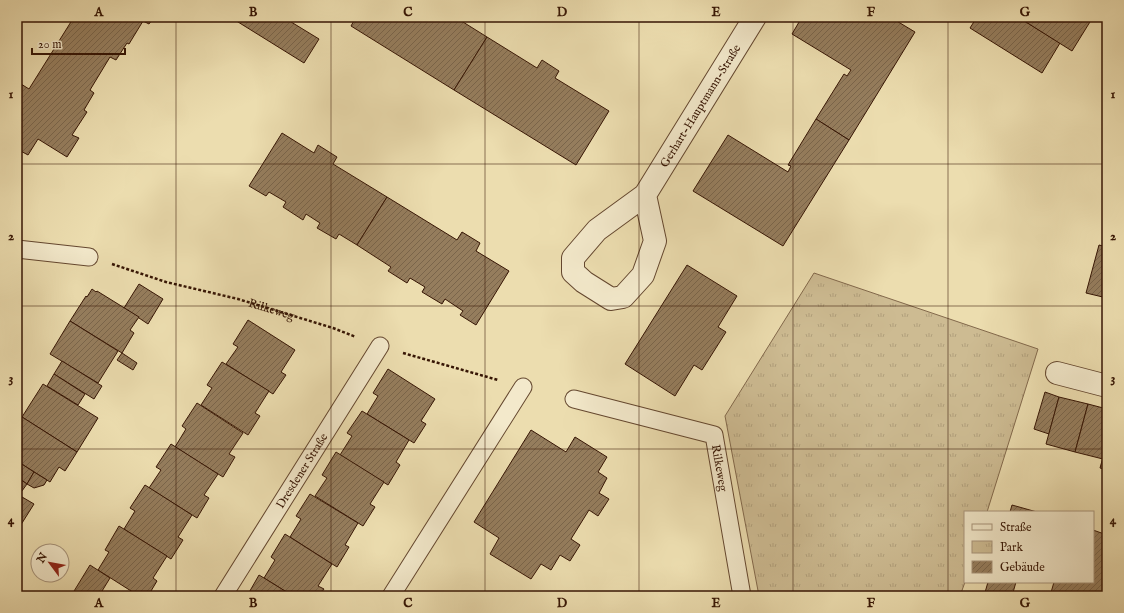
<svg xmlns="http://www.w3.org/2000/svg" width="1124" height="613" font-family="'IM FELL English',serif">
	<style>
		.park { fill: url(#park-tufts); stroke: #82684b }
		.building { fill: url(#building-hatch); stroke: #361504 }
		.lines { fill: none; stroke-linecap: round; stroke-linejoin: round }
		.service-casing { stroke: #64472f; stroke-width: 19 }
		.minor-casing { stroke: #64472f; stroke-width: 24 }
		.path { stroke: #361504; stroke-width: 2.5; stroke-dasharray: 3 2; stroke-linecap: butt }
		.service { stroke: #f3e9cb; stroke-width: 17 }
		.minor { stroke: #f3e9cb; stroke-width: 22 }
		.grid { fill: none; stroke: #361504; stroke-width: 1; stroke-opacity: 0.55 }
		.labels { text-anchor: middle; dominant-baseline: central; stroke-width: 3.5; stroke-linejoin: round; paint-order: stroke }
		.street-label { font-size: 12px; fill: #361504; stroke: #f3e9cb }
		.neatline { fill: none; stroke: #361504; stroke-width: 1.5 }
		.grid-label { font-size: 13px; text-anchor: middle; font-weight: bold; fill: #361504 }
	</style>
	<defs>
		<pattern id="park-tufts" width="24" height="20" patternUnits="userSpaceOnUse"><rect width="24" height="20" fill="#cdbb92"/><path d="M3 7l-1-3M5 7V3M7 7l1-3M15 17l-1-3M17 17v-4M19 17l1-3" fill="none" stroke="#b1a07c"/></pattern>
		<pattern id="building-hatch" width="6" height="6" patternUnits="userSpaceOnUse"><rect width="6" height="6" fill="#957d5d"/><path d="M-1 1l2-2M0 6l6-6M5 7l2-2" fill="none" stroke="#7a654b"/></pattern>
	</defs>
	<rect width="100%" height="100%" fill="#ecddaf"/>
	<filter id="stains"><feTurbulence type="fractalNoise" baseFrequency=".005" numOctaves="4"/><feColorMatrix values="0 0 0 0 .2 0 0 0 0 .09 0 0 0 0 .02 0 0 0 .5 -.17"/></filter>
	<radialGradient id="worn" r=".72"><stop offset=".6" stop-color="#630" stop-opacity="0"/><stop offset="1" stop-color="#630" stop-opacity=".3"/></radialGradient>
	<path class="park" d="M814 273 1038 349 987 512H965V582L960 596H759L725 416Z"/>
	<g class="building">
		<path d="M74 17H154L149 24 143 21 129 44 127 43 116 60 110 57 90 90 94 93 84 110 87 112 72 135 79 138 67 157 38 139 28 155 17 149V91L21 84 29 89Z"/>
		<path d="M230 17H283L319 39 304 63Z"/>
		<path d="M356 17H455L487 37 454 90 351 26Z"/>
		<path d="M802 17H890L915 32 849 140 816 119 844 74 847 76 851 70 792 34Z"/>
		<path d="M977 17H1018L1060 43 1042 73 970 28Z"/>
		<path d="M1018 17H1093L1072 51Z"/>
		<path d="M487 37 537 68 542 60 559 71 555 78 609 111 576 165 454 90Z"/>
		<path d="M816 119 849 140 783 246 693 191 728 135 788 172 791 166 788 165Z"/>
		<path d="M282 133 314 153 318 145 337 157 333 164 387 197 357 245 339 234 336 239 317 228 320 223 306 214 303 220 283 207 286 202 269 192 266 196 249 186Z"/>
		<path d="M387 197 457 240 462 232 480 243 476 251 509 271 476 325 460 315 463 311 445 299 442 304 422 292 425 287 410 278 407 283 388 271 391 267 357 245Z"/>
		<path d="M1099 245 1107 247V298L1086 293Z"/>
		<path d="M687 265 737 296 718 327 726 332 702 370 694 365 675 396 625 364Z"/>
		<path d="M139 284 163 299 148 324 124 308Z"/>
		<path d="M92 289 96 292 97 291 139 317 130 330 134 333 122 353 70 321 86 296 87 297Z"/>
		<path d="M248 320 295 350 281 372 286 375 273 394 226 364 238 347 233 344Z"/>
		<path d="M70 321 118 351 98 383 50 354Z"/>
		<path d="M122 353 137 363 133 370 117 360Z"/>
		<path d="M62 361 102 386 94 399 54 374Z"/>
		<path d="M222 362 269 391 255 413 260 416 248 435 201 405 212 388 207 385Z"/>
		<path d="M388 369 435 399 421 421 426 424 414 443 367 414 378 396 373 393Z"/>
		<path d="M54 374 85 394 78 405 47 386Z"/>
		<path d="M43 384 98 418 77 452 22 417Z"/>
		<path d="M1045 392 1059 397 1049 434 1034 429Z"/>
		<path d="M1059 397 1088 404 1075 452 1046 444Z"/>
		<path d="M197 403 243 433 229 454 235 457 223 477 175 447 186 429 182 426Z"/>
		<path d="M1088 404 1107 409V443L1103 459 1075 452Z"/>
		<path d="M362 411 409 440 396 462 400 465 388 485 340 455 352 436 347 433Z"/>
		<path d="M22 417 77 452 65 471 59 467 50 482 17 461V425Z"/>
		<path d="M531 430 566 452 575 437 607 457 598 472 607 478 599 493 609 499 598 516 589 510 571 539 580 545 570 561 560 555 551 570 541 564 531 579 490 554 499 538 474 522Z"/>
		<path d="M1107 443V470L1100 468Z"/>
		<path d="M171 444 218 474 204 495 209 498 197 518 149 488 161 470 156 467Z"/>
		<path d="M336 452 384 482 370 504 375 507 363 526 315 496 327 478 322 475Z"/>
		<path d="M17 461 34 472 27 484 17 477Z"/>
		<path d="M34 472 47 480 44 485 34 488 27 484Z"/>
		<path d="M17 477 27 484 19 495 17 494Z"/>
		<path d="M145 485 192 515 178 537 183 540 171 559 124 529 135 511 130 508Z"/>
		<path d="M17 494 34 504 17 531Z"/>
		<path d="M310 494 358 523 345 545 349 547 337 567 290 537 301 519 296 516Z"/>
		<path d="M1012 505 1037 512H1010Z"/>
		<path d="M119 526 167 556 153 578 157 581 148 596H139L98 570 109 552 105 550Z"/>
		<path d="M1093 530 1107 535V587L1104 596H1050L1054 582H1093Z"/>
		<path d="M285 534 332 564 318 586 324 589 319 596H293L264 578 275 560 271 557Z"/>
		<path d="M90 565 110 578 99 596H71Z"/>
		<path d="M259 575 264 578 293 596H247Z"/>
		<path d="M988 582H1016L1012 596H984Z"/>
	</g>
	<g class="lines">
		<g class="service-casing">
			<g id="service">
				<path d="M17 249 89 257"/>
				<path id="s2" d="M574 399 714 435 742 596"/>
				<path id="s3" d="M223 596 380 346"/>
				<path d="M391 596 523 387"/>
			</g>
		</g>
		<g class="minor-casing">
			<g id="minor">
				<path id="s4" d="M645 195 655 241 643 275 623 297 611 299 584 282 573 272V258L597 230 645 195 755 17"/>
				<path d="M1057 373 1107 386"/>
			</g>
		</g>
		<g class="path">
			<path id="s1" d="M112 264 166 282 238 299 333 328 356 337"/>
			<path d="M403 353 498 380"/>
		</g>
		<use href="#service" class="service"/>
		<use href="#minor" class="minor"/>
	</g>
	<path class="grid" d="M176 17V596M331 17V596M485 17V596M639 17V596M793 17V596M948 17V596M17 164H1107M17 306H1107M17 449H1107"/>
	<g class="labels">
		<g class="street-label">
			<text stroke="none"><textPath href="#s4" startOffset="387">Gerhart-Hauptmann-Straße</textPath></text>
			<text stroke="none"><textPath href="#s1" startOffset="166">Rilkeweg</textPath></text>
			<text stroke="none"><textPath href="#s2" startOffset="178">Rilkeweg</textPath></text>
			<text stroke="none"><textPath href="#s3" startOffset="148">Dresdener Straße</textPath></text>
		</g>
	</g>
	<rect width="1124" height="613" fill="none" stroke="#ecddaf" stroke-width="44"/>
	<rect x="964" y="511" width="130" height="72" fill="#f3e9cb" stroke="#a7947b"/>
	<rect x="972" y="524" width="20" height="6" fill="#f3e9cb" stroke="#a7947b"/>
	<text x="1000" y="531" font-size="12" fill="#361504">Straße</text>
	<rect x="972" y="541" width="20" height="12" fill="url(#park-tufts)" stroke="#a7947b"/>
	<text x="1000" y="551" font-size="12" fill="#361504">Park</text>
	<rect x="972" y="561" width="20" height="12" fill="url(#building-hatch)" stroke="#a7947b"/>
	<text x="1000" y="571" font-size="12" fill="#361504">Gebäude</text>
	<g transform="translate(50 563) rotate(302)"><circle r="19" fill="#f3e9cb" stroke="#a7947b"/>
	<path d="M0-3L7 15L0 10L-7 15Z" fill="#8f2418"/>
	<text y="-6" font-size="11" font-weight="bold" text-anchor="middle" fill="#361504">N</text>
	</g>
	<path d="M32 48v6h93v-6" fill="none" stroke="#361504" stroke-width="2"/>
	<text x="38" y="48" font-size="12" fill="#361504" stroke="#f3e9cb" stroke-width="3" paint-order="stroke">20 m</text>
	<rect x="22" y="22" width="1080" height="569" class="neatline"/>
	<g class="grid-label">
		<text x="99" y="16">A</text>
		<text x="253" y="16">B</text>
		<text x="408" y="16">C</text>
		<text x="562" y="16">D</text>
		<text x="716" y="16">E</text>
		<text x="871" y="16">F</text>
		<text x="1025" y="16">G</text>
		<text x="11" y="98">1</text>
		<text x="1113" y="98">1</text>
		<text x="11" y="240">2</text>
		<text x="1113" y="240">2</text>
		<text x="11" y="382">3</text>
		<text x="1113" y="382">3</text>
		<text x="11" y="524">4</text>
		<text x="1113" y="524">4</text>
		<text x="99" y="607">A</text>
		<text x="253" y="607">B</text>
		<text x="408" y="607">C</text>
		<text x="562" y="607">D</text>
		<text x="716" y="607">E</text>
		<text x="871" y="607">F</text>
		<text x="1025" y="607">G</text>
	</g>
	<rect width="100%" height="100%" filter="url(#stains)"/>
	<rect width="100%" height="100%" fill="url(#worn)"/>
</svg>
